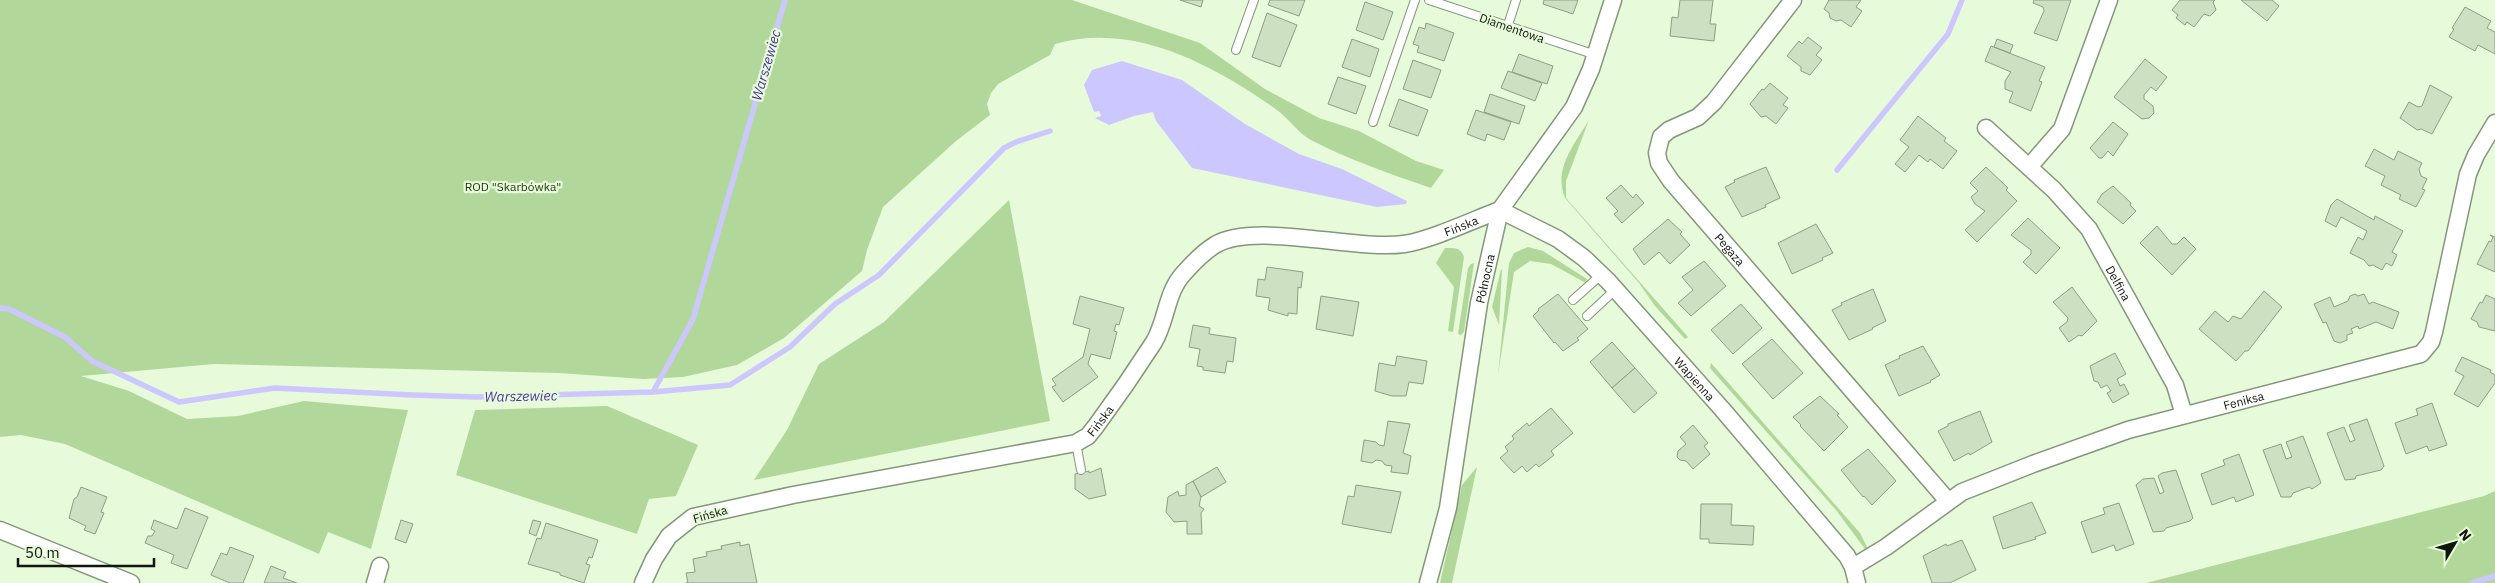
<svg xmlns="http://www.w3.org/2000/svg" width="2495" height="583" font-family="'IBM Plex Sans',sans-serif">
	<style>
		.green { fill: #b1d89a }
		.water { fill: #cdc7ff }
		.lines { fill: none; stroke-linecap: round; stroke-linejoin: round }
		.stream { stroke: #cdc7ff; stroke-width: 5.5 }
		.building { fill: #cde0c2; stroke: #8d9f82 }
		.service-casing { stroke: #84977a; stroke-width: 10 }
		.minor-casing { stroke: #84977a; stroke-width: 19 }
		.service { stroke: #fff; stroke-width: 8 }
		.minor { stroke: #fff; stroke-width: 16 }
		.labels { text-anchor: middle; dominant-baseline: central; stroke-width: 4.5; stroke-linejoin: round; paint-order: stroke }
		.street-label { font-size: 12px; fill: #0f160b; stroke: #e7fbdb }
		.park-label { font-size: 12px; fill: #1f3310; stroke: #e7fbdb }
		.water-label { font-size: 14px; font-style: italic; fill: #4e349b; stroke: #e7fbdb }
	</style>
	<rect width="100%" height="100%" fill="#e7fbdb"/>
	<g class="green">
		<path d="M0 0H1072L1200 43 1265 89 1319 118 1359 131 1416 161 1444 170 1431 188C1391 174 1349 160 1311 140 1298 133 1289 119 1277 110 1215 66 1134 21 1055 44L1050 55 998 84 991 93 987 104 990 115 956 141 883 207 867 250 862 271 784 338 737 365 683 377 643 379 559 373 214 364 81 376 129 391 187 419 238 416 304 401 408 410 371 549 328 532 319 554 65 444 21 435 0 437Z"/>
		<path d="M1589 120 1566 181V198L1688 337 1685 339 1655 306 1639 283 1565 198C1553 169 1574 145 1589 120Z"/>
		<path d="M1009 200 1050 421 754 480 787 430 819 364 884 322Z"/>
		<path d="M1528 247 1543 251 1587 279 1586 283 1551 264 1530 261 1514 272 1498 375 1509 263 1514 253Z"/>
		<path d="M1445 248C1454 248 1461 247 1464 257L1453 332 1448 331 1454 287 1436 263Z"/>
		<path d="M1474 263 1464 332 1461 335 1458 334 1468 268 1471 264Z"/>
		<path d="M1501 269 1502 270 1499 325 1492 307Z"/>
		<path d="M1711 363 1860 533 1868 549H1865L1836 510 1710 368Z"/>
		<path d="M607 406 698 445 676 496 649 499 637 534 456 475 475 410Z"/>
		<path d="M1477 467 1452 583H1440L1462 485Z"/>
		<path d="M2495 491V583H2146L2484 496Z"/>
	</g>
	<path class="water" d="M1122 61 1182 80 1245 124 1299 154 1342 169 1407 201 1406 204 1377 207 1192 168 1156 121 1153 112 1134 116 1109 125 1095 118 1101 116 1099 111 1094 112 1084 85 1092 70Z"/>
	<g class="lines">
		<g class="stream">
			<path d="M1837 170 1948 34 1962 0"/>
			<path d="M0 308 9 309 65 337 92 361 179 402 275 388 412 395 477 397 653 392 693 319 785 0"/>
			<path d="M653 392 730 385 790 347 835 304 879 275 1004 148 1016 142 1050 131"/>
			<path d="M2472 583 2495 576"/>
		</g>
	</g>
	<g class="building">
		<path d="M1180 0H1203L1201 7Z"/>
		<path d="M1270 0H1305L1299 16 1268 5Z"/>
		<path d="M1544 0H1578L1573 14 1543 4Z"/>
		<path d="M1680 0H1713L1710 24H1716L1714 41 1670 36 1672 17 1678 18Z"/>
		<path d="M1829 0H1861L1856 7 1862 11 1851 27 1841 20 1836 21 1830 18 1829 13 1824 9Z"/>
		<path d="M2034 0H2071L2057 41 2034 33 2044 11 2043 7 2033 3Z"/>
		<path d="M2180 0H2215L2213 2 2216 10 2210 16 2204 14 2194 27 2187 22 2185 25 2176 18 2178 15 2172 10Z"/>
		<path d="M2241 0H2272L2279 6 2267 21Z"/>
		<path d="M1365 2 1393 12 1383 40 1356 30Z"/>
		<path d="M2465 7 2491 21 2487 28 2495 32V54L2478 45 2475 51 2449 37 2454 29 2452 28Z"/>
		<path d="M1267 13 1297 25 1280 67 1252 57Z"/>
		<path d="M1426 23 1454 33 1444 61 1417 52 1419 46 1413 44 1419 27 1425 29Z"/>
		<path d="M1808 37 1822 48 1816 55 1822 60 1810 75 1801 71V67L1787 56 1799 41 1802 44Z"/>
		<path d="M1352 39 1379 49 1370 77 1342 67Z"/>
		<path d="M1997 39 2013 45 2010 53 1994 47Z"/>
		<path d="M1991 46 2045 67 2039 81 2042 82 2031 111 2009 102 2013 92 2005 89V81L2011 72 1985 61Z"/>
		<path d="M1519 54 1553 66 1547 84 1512 72Z"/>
		<path d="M2145 59 2167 77 2156 91 2151 87 2144 95V99L2153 106 2154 113 2149 118 2142 119 2114 97Z"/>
		<path d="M1413 60 1441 70 1431 98 1403 89Z"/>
		<path d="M1508 71 1542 83 1535 101 1501 88Z"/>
		<path d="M1338 77 1366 86 1356 114 1328 104Z"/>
		<path d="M1770 83 1788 98 1783 105 1788 108 1776 124 1766 116 1761 117 1750 104 1762 89 1764 90Z"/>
		<path d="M2430 85 2452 97 2432 134 2421 129 2417 130 2400 118 2409 102 2418 107 2422 106Z"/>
		<path d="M1490 94 1525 106 1519 124 1484 112Z"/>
		<path d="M1399 99 1428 110 1418 136 1389 126Z"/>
		<path d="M1476 110 1511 122 1504 140 1487 134 1485 141 1467 134Z"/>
		<path d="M1918 116 1946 138 1944 141 1957 151 1943 169 1930 159 1928 162 1919 155 1905 172 1895 164 1909 147 1900 140Z"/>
		<path d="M2113 122 2128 134 2113 156 2108 151 2102 158H2099L2090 148Z"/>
		<path d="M2374 149 2394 160 2398 151 2422 163 2419 169 2421 176 2427 179 2422 189 2425 190 2416 207 2399 199 2401 195 2381 185 2385 176 2365 166Z"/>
		<path d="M1766 167 1780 198 1765 205 1766 207 1742 217 1725 187 1735 182 1734 180Z"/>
		<path d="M1986 167 2008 188 2006 190 2017 201 1977 242 1965 230 1985 211 1975 204 1971 197 1978 191 1970 183Z"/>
		<path d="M1621 185 1633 198 1636 194 1644 203 1622 223 1614 214 1618 211 1606 198Z"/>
		<path d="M2113 186 2131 203 2130 205 2136 211 2123 224 2097 202 2102 194Z"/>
		<path d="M2337 199 2374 220 2375 216 2403 231 2392 252 2397 255 2392 266 2386 263 2382 270 2373 265 2369 266 2364 260 2350 253 2358 237 2363 240 2367 231 2341 217 2336 227 2325 221 2331 205Z"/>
		<path d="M2028 218 2060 248 2036 274 2023 262 2031 254V250L2011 235Z"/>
		<path d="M1668 219 1682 232 1680 234 1690 245 1670 264 1659 252 1644 265 1633 249Z"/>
		<path d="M1816 224 1833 253 1822 258 1823 260 1792 274 1778 243Z"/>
		<path d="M2157 226 2172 244H2177L2184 237 2196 249 2172 275 2140 243Z"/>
		<path d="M2490 235 2495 237V272L2477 264 2489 241 2491 242 2493 237Z"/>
		<path d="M1704 261 1726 286 1691 316 1678 303 1693 290 1682 277Z"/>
		<path d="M1267 267 1303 272 1301 288 1298 287 1297 314 1288 313V316L1268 310 1270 298 1256 296 1258 279 1265 280Z"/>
		<path d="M2072 287 2097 321 2082 336 2079 335 2069 342 2059 328 2067 322 2068 318 2053 302Z"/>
		<path d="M1873 289 1886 321 1872 328 1873 329 1849 340 1832 310 1842 305 1841 303Z"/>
		<path d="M2264 291 2282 307 2248 351H2245L2236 361 2199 329 2215 311 2228 322 2233 316 2241 319Z"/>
		<path d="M1558 294 1588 329 1577 338 1579 340 1563 351 1555 342 1554 343 1533 316 1539 310 1538 309Z"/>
		<path d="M2355 294 2358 296 2364 294 2369 304 2373 302 2399 312 2393 329 2376 322 2359 329 2358 326 2351 329 2353 333 2347 335V340L2340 343 2334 341 2326 322 2323 323 2314 304 2330 297 2334 307 2348 301 2350 296Z"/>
		<path d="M2486 295 2495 299V331L2479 327 2477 322 2471 319 2480 302 2482 303Z"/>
		<path d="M1080 296 1124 308 1119 325 1116 324 1114 331 1117 332 1110 359 1091 354 1088 364 1098 377 1063 402 1052 387 1056 385 1052 379 1083 357 1090 329 1073 324Z"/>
		<path d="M1321 296 1359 302 1353 336 1316 329Z"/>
		<path d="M1741 304 1762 328 1733 354 1711 330Z"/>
		<path d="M1193 325 1210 328 1209 334 1236 338 1233 362 1227 361 1225 373 1203 370V367L1197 366 1200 349 1189 347Z"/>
		<path d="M1772 339 1803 373 1773 399 1742 364Z"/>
		<path d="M1612 342 1635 368 1612 388 1590 362Z"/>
		<path d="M1923 346 1940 375 1930 381 1931 382 1899 396 1885 365 1900 358 1899 356Z"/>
		<path d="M2115 353 2126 374 2117 379 2120 386 2124 384 2129 394 2113 403 2107 393 2111 391 2107 385 2101 388 2098 382 2094 381 2090 366Z"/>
		<path d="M1397 356 1427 361 1423 384 1409 382 1406 396H1392L1375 391 1379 363 1395 366Z"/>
		<path d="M2462 357 2491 370 2490 372 2495 375V383L2478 407 2454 394 2464 376 2455 371Z"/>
		<path d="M1635 368 1657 393 1634 413 1612 388Z"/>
		<path d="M1820 396 1839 414 1837 415 1848 427 1824 451 1800 426 1801 425 1793 417Z"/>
		<path d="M2432 403 2447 445 2429 451 2427 446 2406 454 2395 423 2418 415 2416 409Z"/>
		<path d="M1551 408 1573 433 1551 451 1554 455 1539 467 1536 464 1527 472 1522 466 1514 473 1500 458 1508 451 1505 447 1514 439 1512 436 1527 423 1529 426Z"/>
		<path d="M1980 411 1992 442 1970 455 1969 453 1954 461 1938 431 1948 426V424Z"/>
		<path d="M2367 419 2384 466 2381 470 2356 476 2355 479 2345 480 2327 433 2344 427 2350 442 2355 440 2349 425Z"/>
		<path d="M1388 421 1410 424 1403 453 1411 456 1408 474 1391 472 1392 466 1385 465 1382 461 1376 460 1372 463 1361 461 1364 440 1376 442 1379 445 1384 446Z"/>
		<path d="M1693 425 1708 443 1704 446 1710 454 1693 469 1686 461 1680 460 1677 457 1678 451 1686 444 1680 437Z"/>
		<path d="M2303 436 2321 483 2312 489 2309 487 2293 493 2291 497H2281L2263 450 2281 444 2286 459 2292 457 2286 442Z"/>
		<path d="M1868 449 1896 481 1872 505 1864 496 1863 497 1841 470Z"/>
		<path d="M2239 454 2254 495 2236 502 2234 497 2212 505 2201 474 2225 465 2223 460Z"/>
		<path d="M1217 467 1226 482 1201 497 1193 481Z"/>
		<path d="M1101 468 1106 495 1089 499 1075 489V474L1089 471V473Z"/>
		<path d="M2176 470 2193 518 2190 521 2166 528 2164 531 2153 532 2136 485 2143 479 2154 478 2160 494 2164 492 2158 476 2162 473Z"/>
		<path d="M1193 481 1201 497 1199 506 1204 509 1201 513 1202 534H1187V521L1174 522 1166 512 1168 497 1178 491 1179 496 1186 495V485Z"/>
		<path d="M1356 485 1401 492 1391 533 1342 524 1348 496 1354 497Z"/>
		<path d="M81 487 107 497 101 512 104 513 95 534 84 530 86 526 69 518 74 499 77 497Z"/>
		<path d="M2032 502 2046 533 2035 537 2036 539 2003 549 1993 517Z"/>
		<path d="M2119 503 2134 544 2116 551 2114 545 2092 553 2081 522 2105 514 2103 508Z"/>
		<path d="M1701 504H1732L1731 525 1754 526 1753 545 1709 543V539H1700Z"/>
		<path d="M185 508 208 517 187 569 171 563 174 555 145 543 148 536H152L155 531 151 529 154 520 177 529Z"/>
		<path d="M401 520 413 524 406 543 395 539Z"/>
		<path d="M533 520 541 522 536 536 529 533Z"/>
		<path d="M546 523 598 540 592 558 589 557 586 564 590 565 584 583 560 575V573L528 564 537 538 541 539Z"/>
		<path d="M1962 540 1976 570 1950 583H1932L1923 556 1946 544 1947 546Z"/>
		<path d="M740 542V546L749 544 757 583H686H688L686 573 695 572 693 559 707 556 706 552 722 549 721 546Z"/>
		<path d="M230 547 254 556 243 583H230L211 575 221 553 227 555Z"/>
		<path d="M271 566 286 572 283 578 297 583H264Z"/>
	</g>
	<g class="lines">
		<g class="service-casing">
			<g id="service">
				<path d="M1429 0 1596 55"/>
				<path d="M1508 25 1516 0"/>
				<path d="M1236 50 1254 0"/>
				<path d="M1373 122 1415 0"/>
				<path d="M1573 300 1602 274"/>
				<path d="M1587 316 1616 289"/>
				<path d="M1076 443 1081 470"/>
			</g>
		</g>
		<g class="minor-casing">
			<g id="minor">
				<path id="s1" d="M1793 0 1714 102 1698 117 1669 130 1661 137 1657 153 1659 163 1671 181 1948 501"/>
				<path id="s2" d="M1986 128 2054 190 2089 229 2175 385 2184 415"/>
				<path d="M2029 167 2062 129 2109 0"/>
				<path id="s3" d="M1500 210 1558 239 1584 258 1608 281 1722 409 1847 556 1853 567 1857 583"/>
				<path d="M0 530 131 583"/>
				<path id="s4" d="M1853 567 1886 547 1962 492 2033 464 2128 430 2421 354 2431 342 2434 332 2468 174 2476 155 2495 123"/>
				<path d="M375 583 380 566"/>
				<path id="s5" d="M643 583 654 559 669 536 693 517 793 495 1076 443 1088 436 1096 426C1116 399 1136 370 1154 342 1167 320 1166 292 1184 273 1192 264 1205 251 1215 245 1254 221 1355 251 1404 244 1431 240 1473 220 1500 210"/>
				<path id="s6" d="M1428 583 1448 508 1479 303 1500 210 1574 107 1591 69 1613 0"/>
			</g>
		</g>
		<use href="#service" class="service"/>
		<use href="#minor" class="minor"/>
	</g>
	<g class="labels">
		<g class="street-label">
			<text transform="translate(1512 28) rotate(19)">Diamentowa</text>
			<text stroke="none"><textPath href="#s5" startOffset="972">Fińska</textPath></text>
			<text stroke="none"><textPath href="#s1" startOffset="332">Pegaza</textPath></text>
			<text stroke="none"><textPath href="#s6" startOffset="310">Północna</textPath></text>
			<text stroke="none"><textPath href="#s2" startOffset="206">Delfina</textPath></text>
			<text stroke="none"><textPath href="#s3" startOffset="261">Wapienna</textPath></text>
			<text stroke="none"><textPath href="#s4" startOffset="429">Feniksa</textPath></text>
			<text stroke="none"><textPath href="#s5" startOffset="508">Fińska</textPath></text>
			<text transform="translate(710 514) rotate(-16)">Fińska</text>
		</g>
		<g class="park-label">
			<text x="513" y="186">ROD "Skarbówka"</text>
		</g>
		<g class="water-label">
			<text transform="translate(766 65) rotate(-74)">Warszewiec</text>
			<text transform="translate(521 396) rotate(-1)">Warszewiec</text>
		</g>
	</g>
	<g transform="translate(2455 543) rotate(52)" stroke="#e7fbdb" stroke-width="4" paint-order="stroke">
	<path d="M0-4L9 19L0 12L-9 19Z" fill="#0f160b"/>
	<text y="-8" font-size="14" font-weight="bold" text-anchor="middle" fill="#0f160b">N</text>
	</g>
	<path d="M18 558v8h136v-8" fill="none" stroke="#0f160b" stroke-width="2.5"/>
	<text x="25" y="558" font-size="15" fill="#0f160b" stroke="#e7fbdb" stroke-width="4" paint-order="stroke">50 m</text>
</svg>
